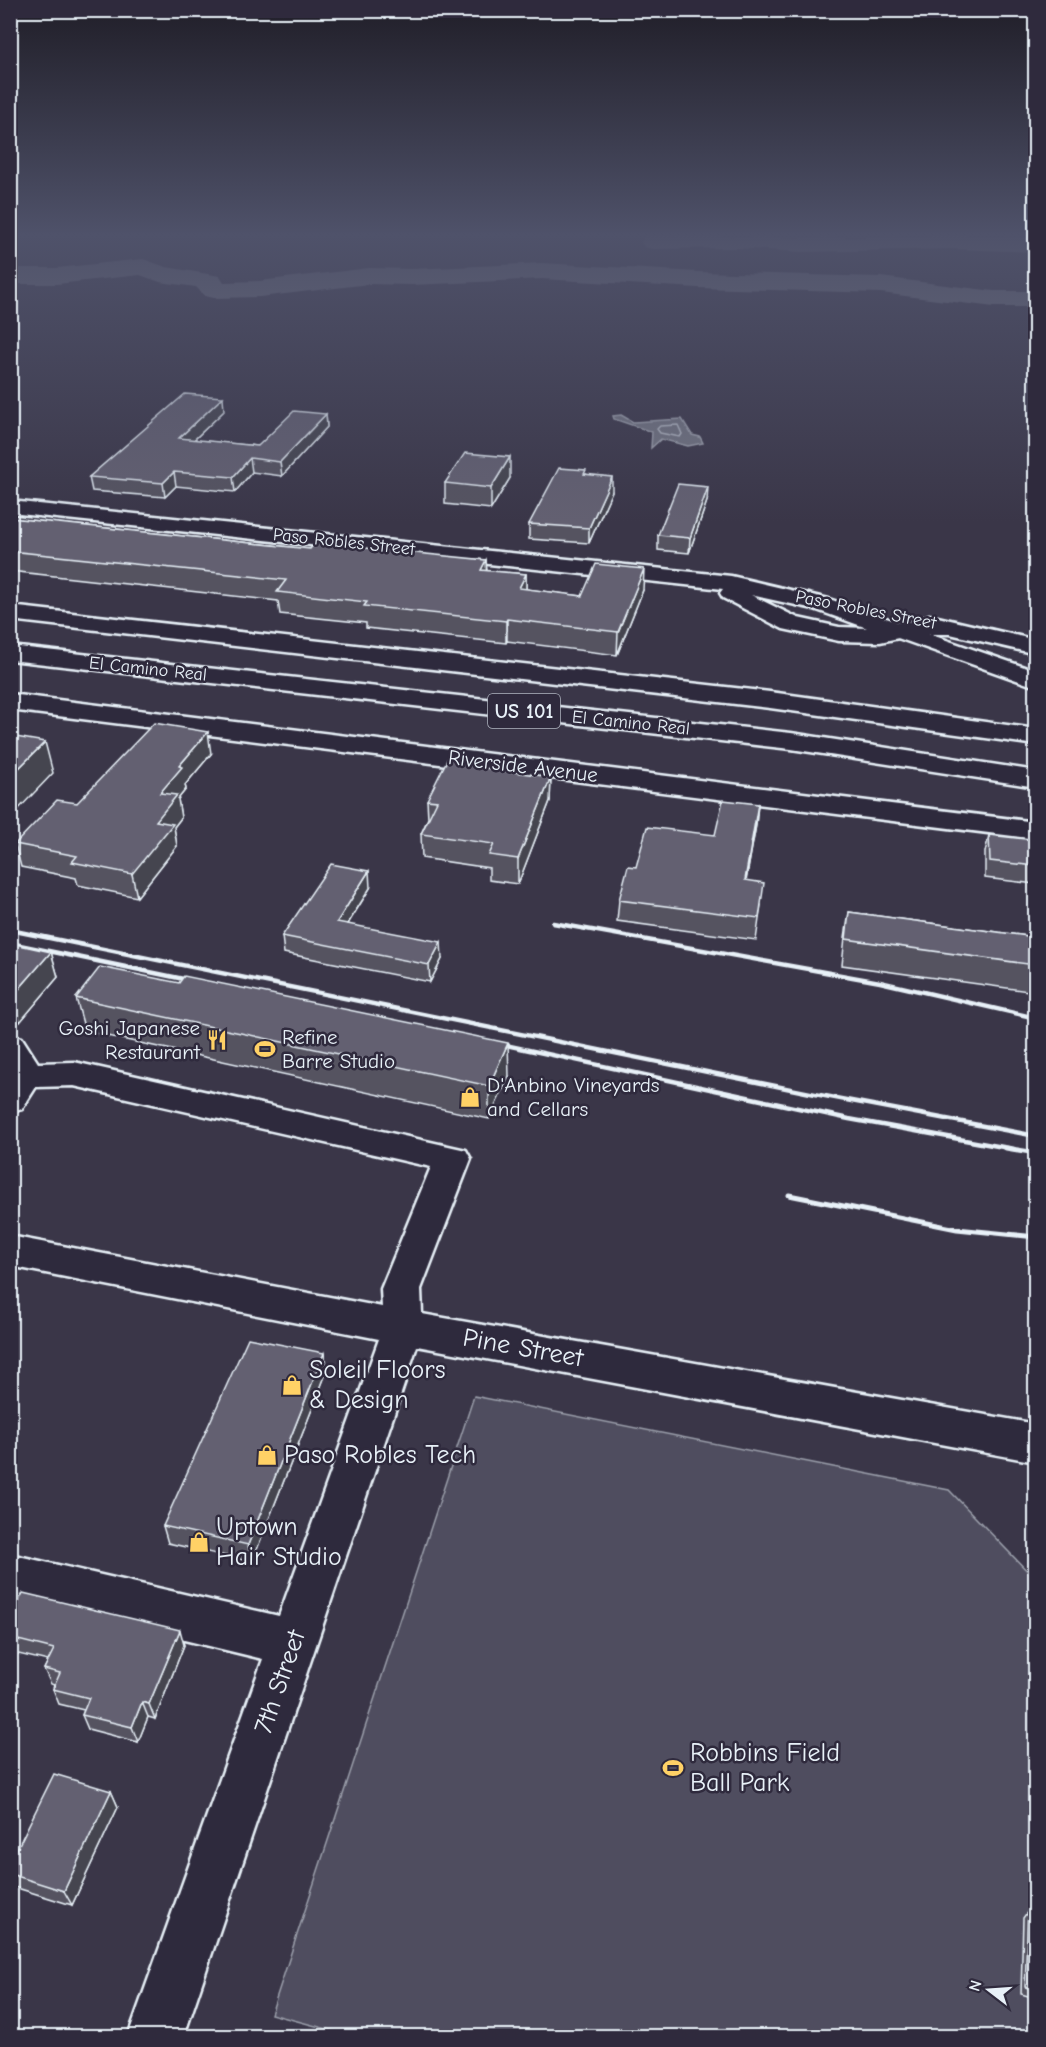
<svg xmlns="http://www.w3.org/2000/svg" width="1046" height="2047" font-family="'Comic Neue',sans-serif">
	<style>
		.green { fill: #504e5f; stroke: #9ca0ac; stroke-width: 1.5 }
		.water { fill: #737482; stroke: #a2a6b1; stroke-width: 1.5 }
		.lines { fill: none; stroke-linecap: round; stroke-linejoin: round }
		.shore { stroke: #b9bfc9; stroke-width: 1.5 }
		.river { fill: #737482; fill-rule: evenodd }
		.minor-casing { stroke: #e8f1f8; stroke-width: 5 }
		.major-casing { stroke: #e8f1f8; stroke-width: 5 }
		.highway-casing { stroke: #e8f1f8; stroke-width: 5 }
		.minor { fill: #2f2a3d; fill-rule: evenodd }
		.major { fill: #2f2a3d; fill-rule: evenodd }
		.highway { fill: #2f2a3d; fill-rule: evenodd }
		.rail-far1 { stroke: #e8f1f8; stroke-width: 4.5 }
		.rail { stroke: #e8f1f8; stroke-width: 5 }
		.wall { fill: #555361; stroke: #e8f1f8; stroke-width: 1.5 }
		.shaded-wall { fill: #45444f; stroke: #e8f1f8; stroke-width: 1.5 }
		.building { fill: #636171; stroke: #e8f1f8; stroke-width: 1.5 }
		.labels { text-anchor: middle; dominant-baseline: central; stroke-width: 5; stroke-linejoin: round; paint-order: stroke }
		.far-street-label { font-size: 18px; fill: #e8f1f8; stroke: #2f2a3d }
		.shield { fill: #2f2a3d; stroke: #b0b5c0; stroke-width: 1.5 }
		.shield-label { font-size: 20px; font-weight: bold; fill: #e8f1f8 }
		.street-label { font-size: 21px; fill: #e8f1f8; stroke: #2f2a3d }
		.poi-label { font-size: 21px; fill: #e8f1f8; stroke: #2f2a3d; text-anchor: start }
		.near-street-label { font-size: 26px; fill: #e8f1f8; stroke: #2f2a3d }
		.near-poi-label { font-size: 26px; fill: #e8f1f8; stroke: #2f2a3d; text-anchor: start }
	</style>
	<rect width="100%" height="100%" fill="#3a3648"/>
	<filter id="ink" filterUnits="userSpaceOnUse"><feTurbulence type="fractalNoise" baseFrequency=".0167" numOctaves="2"/><feDisplacementMap in="SourceGraphic" scale="12" xChannelSelector="R" yChannelSelector="G"/><feConvolveMatrix kernelMatrix="1 2 1 2 8 2 1 2 1" color-interpolation-filters="sRGB"/></filter>
	<g filter="url(#ink)">
		<path class="green" d="M474 1396 949 1490 1035 1579V2036H353L271 2014Z"/>
		<path class="water" d="M621 415 633 422 682 419 692 435 700 437 703 443 688 446 661 439 651 448 652 432 614 419 613 416Z"/>
		<g class="lines">
			<path class="shore" d="M678 425 682 434 680 437 660 433 657 429 660 426Z"/>
			<g class="river">
				<path d="M650 235 801 238 973 235 1036 238V252L951 249 801 252 737 248 653 249 644 247 641 242 644 237Z"/>
				<path d="M143 259 166 267 220 276 224 282 260 281 369 268 411 269 542 263 698 272 881 277 994 291H1036V307H994L881 293 698 288 542 279 411 285 369 284 260 297 214 298 205 296 196 287 160 282 140 275 57 284H10V268H57Z"/>
			</g>
			<g class="minor-casing">
				<g id="minor">
					<path d="M10 501 731 576 829 599 901 623 919 620 929 615 1036 640V654L950 634H917L880 642 839 641 783 629 723 598 720 593 723 589 10 513ZM751 595 814 609 867 628 839 627 798 618Z"/>
					<path d="M10 1035 22 1038 38 1063 74 1062 466 1150 471 1159 421 1289 422 1314 1036 1424V1462L417 1346 184 2036H128L263 1659 10 1598V1554L279 1616 379 1339 10 1266V1236L382 1307 381 1289 431 1167 74 1086 36 1087 22 1109 10 1112Z"/>
				</g>
			</g>
			<g class="major-casing">
				<path id="major" d="M10 694 1036 822V839L10 710Z"/>
			</g>
			<g class="highway-casing">
				<g id="highway">
					<path d="M10 606 770 692 1036 729V745L770 708 10 620Z"/>
					<path d="M900 624 1036 671V687L892 636 888 631 892 626Z"/>
					<path d="M10 646 791 733 1036 771V787L791 749 10 660Z"/>
				</g>
			</g>
			<use href="#minor" class="minor"/>
			<use href="#major" class="major"/>
			<use href="#highway" class="highway"/>
			<g class="rail-far1">
				<path d="M553 923 880 982 1036 1018"/>
				<path d="M10 930 825 1096 1036 1136"/>
				<path d="M10 943 198 982"/>
				<path d="M492 1042 849 1119 1014 1149"/>
			</g>
			<g class="rail">
				<path d="M1006 1148 1036 1153"/>
				<path d="M789 1195 957 1229 1036 1237"/>
			</g>
		</g>
		<g class="wall">
			<path d="M224 411 194 440 258 446 326 414 327 427 282 476 252 472 235 492 176 486 165 497 92 491 89 477Z"/>
			<path d="M586 474 612 491 589 543 529 539V524Z"/>
			<path d="M510 478 491 509 445 504V483Z"/>
			<path d="M707 501 689 553 658 550V535Z"/>
			<path d="M10 518 310 549 486 560 487 571 526 574V589L582 596 643 590 617 655 507 641 506 643 366 628V623L280 614 278 601 10 571Z"/>
			<path d="M211 754 185 785 186 789 178 799 181 818 174 827 177 846 137 897 78 885 76 878 21 867 15 844 77 803Z"/>
			<path d="M480 762V768L551 777 550 801 518 884 489 880V868L422 858 421 834 428 818 427 800Z"/>
			<path d="M758 804 756 825 746 881 761 905 756 940 617 921 619 900 636 867 715 835Z"/>
			<path d="M989 835 1035 840V884L985 878V852Z"/>
			<path d="M370 888 348 924 442 959 430 982 284 953 282 936Z"/>
			<path d="M849 912 1035 937V992L842 965 845 937Z"/>
			<path d="M10 943 51 952 58 977 20 1022 10 1020Z"/>
			<path d="M76 998 509 1076 489 1119 85 1031Z"/>
			<path d="M327 1371 252 1562 168 1543 163 1526Z"/>
			<path d="M10 1618 184 1645 155 1719 148 1717 138 1742 88 1729 82 1715 84 1710 59 1704 53 1689 54 1685 51 1684 44 1669 48 1661 10 1652Z"/>
			<path d="M111 1791 118 1807 72 1905 14 1887 10 1881V1874Z"/>
			<path d="M1028 1911 1035 1913V1998L1021 1994 1023 1918Z"/>
		</g>
		<g class="shaded-wall">
			<path d="M223 397 224 411 181 452 179 438Z"/>
			<path d="M326 414 327 427 282 476 280 462Z"/>
			<path d="M510 457V478L491 509V488Z"/>
			<path d="M250 458 252 472 235 492 233 477Z"/>
			<path d="M174 472 176 486 165 497 163 483Z"/>
			<path d="M612 477V491L589 543V528Z"/>
			<path d="M708 487 707 501 689 553 690 538Z"/>
			<path d="M486 560 487 582 481 570Z"/>
			<path d="M644 569 643 590 617 655 618 632Z"/>
			<path d="M526 574V596L519 588Z"/>
			<path d="M507 619V641L506 643V621Z"/>
			<path d="M208 732 211 754 185 785 186 789 178 799 181 818 174 827 177 846 137 897 132 874 156 821 160 793 179 766Z"/>
			<path d="M45 742 53 773 12 816 10 811V777Z"/>
			<path d="M551 777 550 801 518 884V859Z"/>
			<path d="M758 804 756 825 742 902 745 880Z"/>
			<path d="M369 871 370 888 338 939 337 922Z"/>
			<path d="M441 942 442 959 430 982 429 965Z"/>
			<path d="M51 952 58 977 20 1022 12 997Z"/>
			<path d="M508 1043 509 1076 489 1119V1086Z"/>
			<path d="M324 1353 327 1371 252 1562 248 1545Z"/>
			<path d="M180 1630 184 1645 155 1719 149 1704Z"/>
			<path d="M142 1702 148 1717 138 1742 132 1727Z"/>
			<path d="M111 1791 118 1807 72 1905 64 1891Z"/>
		</g>
		<g class="building">
			<path d="M185 394 223 397 179 438 258 446 294 411 326 414 280 462 250 458 233 477 174 472 163 483 89 477Z"/>
			<path d="M465 453 510 457 491 488 445 483Z"/>
			<path d="M559 468 586 470 584 474 612 477 589 528 529 524Z"/>
			<path d="M678 484 708 487 690 538 658 535Z"/>
			<path d="M10 518 310 549 315 543 486 560 481 570 526 574 519 588 582 596 596 564 644 569 618 632 507 619 506 621 364 606 367 602 277 592 286 580 10 551Z"/>
			<path d="M154 723 208 732 179 766 182 767 160 793 177 795 156 821 173 824 132 874 72 862 77 856 15 844 57 800 77 803Z"/>
			<path d="M10 736 45 742 10 777Z"/>
			<path d="M448 758 480 762 477 767 551 777 518 859 489 855 494 844 421 834 437 801 427 800Z"/>
			<path d="M723 800 758 804 745 880 764 883 759 918 619 900 628 866 636 867 647 827 715 835Z"/>
			<path d="M989 835 1035 840V866L990 861Z"/>
			<path d="M331 864 369 871 337 922 441 942 429 965 282 936Z"/>
			<path d="M849 912 1035 937V965L846 939Z"/>
			<path d="M10 943 51 952 12 997 10 996Z"/>
			<path d="M100 967 179 983 184 976 508 1043 489 1086 76 998Z"/>
			<path d="M248 1338 324 1353 248 1545 163 1526Z"/>
			<path d="M23 1593 180 1630 149 1704 142 1702 132 1727 82 1715 89 1698 53 1689 60 1673 44 1669 54 1649 10 1638V1618Z"/>
			<path d="M54 1774 111 1791 64 1891 10 1874V1863Z"/>
			<path d="M1028 1911 1035 1913V1990L1025 1987Z"/>
		</g>
	</g>
	<linearGradient id="sky" x2="0" y2="1"><stop stop-color="#201e28"/><stop offset="0.45" stop-color="#4f526a"/><stop offset="1" stop-color="#4f526a" stop-opacity="0"/></linearGradient>
	<rect width="1046" height="522" fill="url(#sky)"/>
	<defs>
		<g id="restaurant-bare" transform="scale(1.62)"><path d="M-5-6h1v4h1v-4h1v4h1v-4h1v5L-1.5 .5V6h-2V.5L-5-1ZM5-6V6H3V1.5H1.5Q1.5-4 5-6Z" fill="#ffd166" stroke="#2f2a3d" stroke-width="2.5" paint-order="stroke"/></g>
		<g id="stadium-bare" transform="scale(1.62)"><path d="M0-5a6.5 5 0 1 0 0 10a6.5 5 0 1 0 0-10ZM-3.5-1.8h7v3.6h-7Z" fill="#ffd166" stroke="#2f2a3d" stroke-width="2.5" paint-order="stroke"/></g>
		<g id="shop-bare" transform="scale(1.62)"><path d="M-5-2.5h2.3a2.7 3.5 0 0 1 5.4 0H5L5.5 6h-11ZM-1.5-2.5h3a1.5 2.3 0 0 0-3 0Z" fill="#ffd166" stroke="#2f2a3d" stroke-width="2.5" paint-order="stroke"/></g>
	</defs>
	<g fill-rule="evenodd">
		<use href="#restaurant-bare" x="217" y="1040"/>
		<use href="#stadium-bare" x="265" y="1049"/>
		<use href="#shop-bare" x="470" y="1097"/>
		<use href="#shop-bare" x="292" y="1385"/>
		<use href="#shop-bare" x="267" y="1455"/>
		<use href="#shop-bare" x="199" y="1542"/>
		<use href="#stadium-bare" x="673" y="1768"/>
	</g>
	<g class="labels">
		<g class="far-street-label">
			<text transform="translate(344 542) rotate(6)">Paso Robles Street</text>
			<text transform="translate(866 610) rotate(11)">Paso Robles Street</text>
			<text transform="translate(148 669) rotate(6)">El Camino Real</text>
			<text transform="translate(631 723) rotate(6)">El Camino Real</text>
		</g>
		<rect class="shield" x="488" y="694" width="72" height="34" rx="4.5"/>
		<g class="shield-label">
			<text x="524" y="711">US 101</text>
		</g>
		<g class="street-label">
			<text transform="translate(523 766) rotate(7)">Riverside Avenue</text>
		</g>
		<g class="poi-label">
			<text x="200" y="1028" text-anchor="end">Goshi Japanese<tspan x="200" dy="24">Restaurant</tspan></text>
			<text x="282" y="1037">Refine<tspan x="282" dy="24">Barre Studio</tspan></text>
			<text x="487" y="1085">D'Anbino Vineyards<tspan x="487" dy="24">and Cellars</tspan></text>
		</g>
		<g class="near-street-label">
			<text transform="translate(523 1348) rotate(10)">Pine Street</text>
			<text transform="translate(280 1682) rotate(-71)">7th Street</text>
		</g>
		<g class="near-poi-label">
			<text x="309" y="1370">Soleil Floors<tspan x="309" dy="30">&amp; Design</tspan></text>
			<text x="284" y="1455">Paso Robles Tech</text>
			<text x="216" y="1527">Uptown<tspan x="216" dy="30">Hair Studio</tspan></text>
			<text x="690" y="1753">Robbins Field<tspan x="690" dy="30">Ball Park</tspan></text>
		</g>
	</g>
	<rect width="1046" height="2047" fill="none" stroke="#2f2a3d" stroke-width="36"/>
	<rect x="18" y="18" width="1010" height="2011" fill="none" stroke="#e8f1f8" stroke-width="2" filter="url(#ink)"/>
	<g transform="translate(989 1990) rotate(287)" stroke="#2f2a3d" stroke-width="4.5" paint-order="stroke">
	<path d="M0-4.5L10 22L0 15L-10 22Z" fill="#e8f1f8"/>
	<text y="-9" font-size="16" font-weight="bold" text-anchor="middle" fill="#e8f1f8">N</text>
	</g>
</svg>
